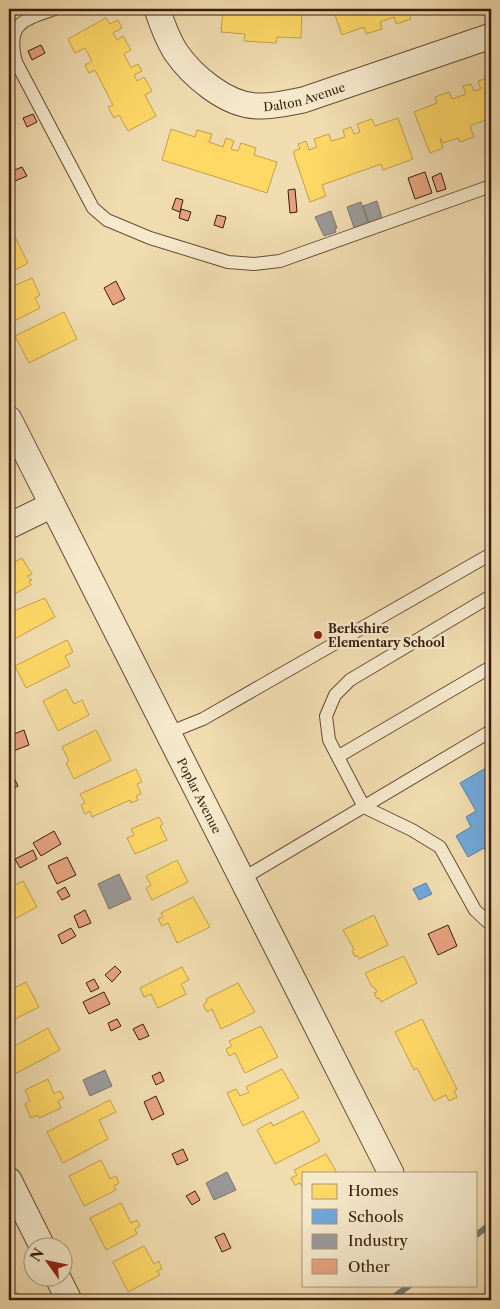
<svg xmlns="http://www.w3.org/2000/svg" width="500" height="1309" font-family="'Libre Caslon Text',serif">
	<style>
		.homes { fill: #ffd966; stroke: #c3a04b }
		.schools { fill: #6fa8dc; stroke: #5e7d9e }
		.industry { fill: #999; stroke: #7c736f }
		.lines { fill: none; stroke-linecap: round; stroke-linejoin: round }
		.stream { stroke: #747971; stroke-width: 6 }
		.building { fill: #e6a280; stroke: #371a0d }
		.service-casing { stroke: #654a36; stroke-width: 14 }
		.minor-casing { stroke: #654a36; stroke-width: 27 }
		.service { stroke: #f5e8cb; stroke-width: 12 }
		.minor { stroke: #f5e8cb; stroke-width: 25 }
		.poi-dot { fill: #8f2418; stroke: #f5e8cb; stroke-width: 2 }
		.labels { text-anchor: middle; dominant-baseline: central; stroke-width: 5; stroke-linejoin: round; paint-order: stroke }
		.street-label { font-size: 12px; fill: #371a0d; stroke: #f5e8cb }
		.poi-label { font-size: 12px; font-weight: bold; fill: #371a0d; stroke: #f5e8cb; text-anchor: start }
	</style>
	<rect width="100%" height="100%" fill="#f0dcaf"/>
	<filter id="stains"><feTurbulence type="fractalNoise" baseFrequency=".004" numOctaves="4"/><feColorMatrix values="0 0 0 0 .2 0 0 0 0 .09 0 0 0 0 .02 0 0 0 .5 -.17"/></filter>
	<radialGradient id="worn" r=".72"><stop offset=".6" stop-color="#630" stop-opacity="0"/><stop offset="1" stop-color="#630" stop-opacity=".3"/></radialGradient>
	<g class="homes">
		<path d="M223 9H302L301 38 277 37 276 43 244 41 245 34 221 32Z"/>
		<path d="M333 9H419L408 12 411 19 396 24 394 17 380 22 382 29 366 34 364 27 342 35Z"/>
		<path d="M106 18 110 24 118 20 122 28 113 33 117 40 123 36 131 50 124 54 131 68 138 64 142 71 134 75 137 81 144 77 152 91 145 95 156 116 128 131 119 115 114 118 108 107 113 105 95 70 89 73 85 65 92 61 85 48 75 53 68 39Z"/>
		<path d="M491 77V118L470 126 474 137 460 142 458 138 443 143 440 138 443 148 430 153 414 112 437 103 435 97 449 92 452 99 466 94 463 86 471 84 474 91 481 89 478 81Z"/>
		<path d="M398 118 413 159 383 170 381 164 322 185 326 196 310 202 294 155V151L300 149 298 144 306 141 309 150 317 147 314 139 329 134 331 141 345 137 343 130 351 127 354 134 360 132 357 124 372 119 375 126Z"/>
		<path d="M171 129 195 137 197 130 212 134 209 142 223 147 226 138 234 141 231 149 238 151 241 143 256 148 254 155 277 162 267 193 162 160Z"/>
		<path d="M14 235 28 263 9 273V238Z"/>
		<path d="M32 278 40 295 35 298 40 308 14 321 9 312V288Z"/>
		<path d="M64 312 77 339 29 363 15 336Z"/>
		<path d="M22 558 32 574 27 576 32 580 29 581 31 585 9 597V565Z"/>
		<path d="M45 598 55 617 9 642V613Z"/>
		<path d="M67 640 73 652 65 656 70 666 26 688 15 666Z"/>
		<path d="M66 689 74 704 82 700 89 715 58 731 43 701Z"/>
		<path d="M96 730 111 760 74 779 66 763 69 761 62 747Z"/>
		<path d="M136 769 142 782 137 784 141 794 136 796 138 800 131 803 130 800 92 817 90 811 85 814 81 805 85 803 80 794Z"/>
		<path d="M159 817 163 824 160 826 167 840 135 854 127 838 134 835 131 829Z"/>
		<path d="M177 860 188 882 152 900 146 888 151 885 146 876Z"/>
		<path d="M23 881 37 907 9 922V888Z"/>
		<path d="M193 897 210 927 177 943 168 923 162 926 158 919 163 917 161 913Z"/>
		<path d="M374 915 388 945 359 959 357 955 355 957 352 951 354 949 343 930Z"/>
		<path d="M404 956 417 983 381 1002 379 998 377 999 374 993 377 992 374 987H372L365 973Z"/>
		<path d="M182 967 189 980 181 984 186 994 158 1008 151 994 144 997 140 988Z"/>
		<path d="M26 982 39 1007 9 1022V991Z"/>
		<path d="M238 983 255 1012 221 1029 212 1009 207 1012 203 1005 207 1002 206 999Z"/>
		<path d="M422 1019 457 1089 454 1091 457 1097 449 1101 446 1095 434 1101 417 1068 414 1070 395 1032Z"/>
		<path d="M261 1026 278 1057 245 1073 235 1053 229 1056 226 1049 232 1046 229 1041Z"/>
		<path d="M48 1028 60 1050 13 1075 12 1073 9 1074V1049Z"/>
		<path d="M282 1069 299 1098 243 1126 227 1093 236 1089 240 1096 249 1092 246 1087Z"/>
		<path d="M48 1079 54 1094 60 1091 64 1098 58 1101 61 1108 39 1118 38 1115 31 1118 25 1104 30 1101 25 1090Z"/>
		<path d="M110 1100 116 1112 99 1120 108 1139 63 1163 47 1132Z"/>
		<path d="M303 1111 320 1141 275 1164 257 1130 271 1122 273 1126Z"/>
		<path d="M326 1154 337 1173H304V1190L300 1183 295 1185 291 1178 297 1175 294 1170Z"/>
		<path d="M101 1160 110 1179 116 1176 119 1183 114 1186 116 1190 84 1206 69 1176Z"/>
		<path d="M121 1203 131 1223 137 1220 140 1226 135 1229 137 1234 106 1250 90 1218Z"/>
		<path d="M144 1246 154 1264 159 1261 162 1269 157 1271 160 1275 128 1292 113 1262Z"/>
		<path d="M9 1291 12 1296 18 1292 22 1300H9Z"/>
	</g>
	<g class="schools">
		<path d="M491 765V857L490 858 484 848 468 857 456 836 471 827 466 817 476 811 460 783Z"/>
		<path d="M426 883 432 894 419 900 413 889Z"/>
	</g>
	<g class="industry">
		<path d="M377 201 382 218 369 223 363 206Z"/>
		<path d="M361 202 368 223 354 228 347 207Z"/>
		<path d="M331 211 337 228 335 229 336 232 324 236 315 217Z"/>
		<path d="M119 874 131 899 109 909 98 884Z"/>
		<path d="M105 1070 112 1086 90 1096 83 1080Z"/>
		<path d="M227 1172 236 1190 214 1200 206 1183Z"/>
	</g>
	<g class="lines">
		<g class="stream">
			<path d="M476 1235 491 1224"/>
			<path d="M390 1300 410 1285"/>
		</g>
	</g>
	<g class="building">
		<path d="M41 45 45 53 32 60 28 51Z"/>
		<path d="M33 114 37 122 27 127 23 118Z"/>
		<path d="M22 167 27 176 15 181 10 172Z"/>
		<path d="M425 172 432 193 415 199 408 178Z"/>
		<path d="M441 173 446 189 437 192 432 177Z"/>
		<path d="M295 189 297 212 290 213 288 190Z"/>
		<path d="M176 198 183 200 180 212 172 209Z"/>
		<path d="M181 209 191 212 188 221 179 218Z"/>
		<path d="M217 215 226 217 223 228 214 225Z"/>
		<path d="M116 281 125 299 113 305 104 288Z"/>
		<path d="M24 730 29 745 13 751 9 736Z"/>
		<path d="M13 776 18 786 9 791V779Z"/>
		<path d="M54 831 61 844 41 856 33 843Z"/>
		<path d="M33 850 37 859 20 868 15 859Z"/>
		<path d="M67 857 76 875 57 884 48 866Z"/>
		<path d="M65 887 70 896 62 900 57 892Z"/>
		<path d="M85 910 91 923 79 928 74 916Z"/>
		<path d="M448 925 457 946 438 955 428 934Z"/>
		<path d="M71 928 76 936 62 944 58 935Z"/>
		<path d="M115 966 121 972 112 982 105 975Z"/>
		<path d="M94 979 99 988 91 992 86 983Z"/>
		<path d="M104 992 110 1004 89 1014 83 1002Z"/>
		<path d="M117 1019 121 1026 111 1031 108 1023Z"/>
		<path d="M143 1024 149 1036 139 1040 133 1029Z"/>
		<path d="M160 1072 164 1081 156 1085 152 1076Z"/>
		<path d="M156 1096 164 1114 152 1120 144 1102Z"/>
		<path d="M183 1149 188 1160 177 1165 172 1154Z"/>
		<path d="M195 1191 200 1200 192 1205 186 1196Z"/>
		<path d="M224 1233 231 1248 222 1252 215 1237Z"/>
	</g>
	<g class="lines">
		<g class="service-casing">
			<g id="service">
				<path d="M55 9C23 20 6 23 16 62L93 208 107 220 150 238 228 262 254 264 280 261 491 186"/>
				<path d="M491 596 350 680 335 695 326 716 329 740 364 807 412 830 440 847 475 910 491 925"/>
				<path d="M168 733 203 719 491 554"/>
				<path d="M339 756 491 667"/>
				<path d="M242 879 491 731"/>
			</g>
		</g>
		<g class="minor-casing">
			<g id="minor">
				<path id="s1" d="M157 9C162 24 167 38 175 51 192 76 226 105 257 106 272 107 288 103 303 100L491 36"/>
				<path id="s2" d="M9 419 391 1173"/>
				<path d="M9 526 52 505"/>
				<path d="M9 1180 42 1246"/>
				<path d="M57 1276 69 1300"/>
			</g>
		</g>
		<use href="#service" class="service"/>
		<use href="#minor" class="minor"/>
	</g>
	<circle class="poi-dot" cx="318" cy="635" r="5"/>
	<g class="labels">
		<g class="street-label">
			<text stroke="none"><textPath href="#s1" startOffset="196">Dalton Avenue</textPath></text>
			<text stroke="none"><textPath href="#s2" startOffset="422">Poplar Avenue</textPath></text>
		</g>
		<g class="poi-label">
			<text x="328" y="628">Berkshire<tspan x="328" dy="14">Elementary School</tspan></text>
		</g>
	</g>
	<rect width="500" height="1309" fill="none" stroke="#f0dcaf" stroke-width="30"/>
	<rect x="10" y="10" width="480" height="1289" fill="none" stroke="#371a0d" stroke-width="2.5"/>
	<rect x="15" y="15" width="470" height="1279" fill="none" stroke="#371a0d"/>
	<rect x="302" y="1172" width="175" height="115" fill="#f5e8cb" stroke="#a9967f"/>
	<rect x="312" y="1184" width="25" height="15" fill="#ffd966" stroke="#a9967f"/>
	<text x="348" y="1196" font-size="15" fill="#371a0d">Homes</text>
	<rect x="312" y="1209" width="25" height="15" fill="#6fa8dc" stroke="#a9967f"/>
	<text x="348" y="1222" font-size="15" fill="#371a0d">Schools</text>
	<rect x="312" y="1234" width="25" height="15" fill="#999999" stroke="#a9967f"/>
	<text x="348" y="1246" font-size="15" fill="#371a0d">Industry</text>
	<rect x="312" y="1259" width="25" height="15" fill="#e6a280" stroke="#a9967f"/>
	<text x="348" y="1272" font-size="15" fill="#371a0d">Other</text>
	<g transform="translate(48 1262) rotate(303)"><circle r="24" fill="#f5e8cb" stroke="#a9967f"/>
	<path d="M0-4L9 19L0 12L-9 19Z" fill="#8f2418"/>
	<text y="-8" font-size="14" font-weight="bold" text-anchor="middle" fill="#371a0d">N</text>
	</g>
	<rect width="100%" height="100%" filter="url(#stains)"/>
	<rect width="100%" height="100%" fill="url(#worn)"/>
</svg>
